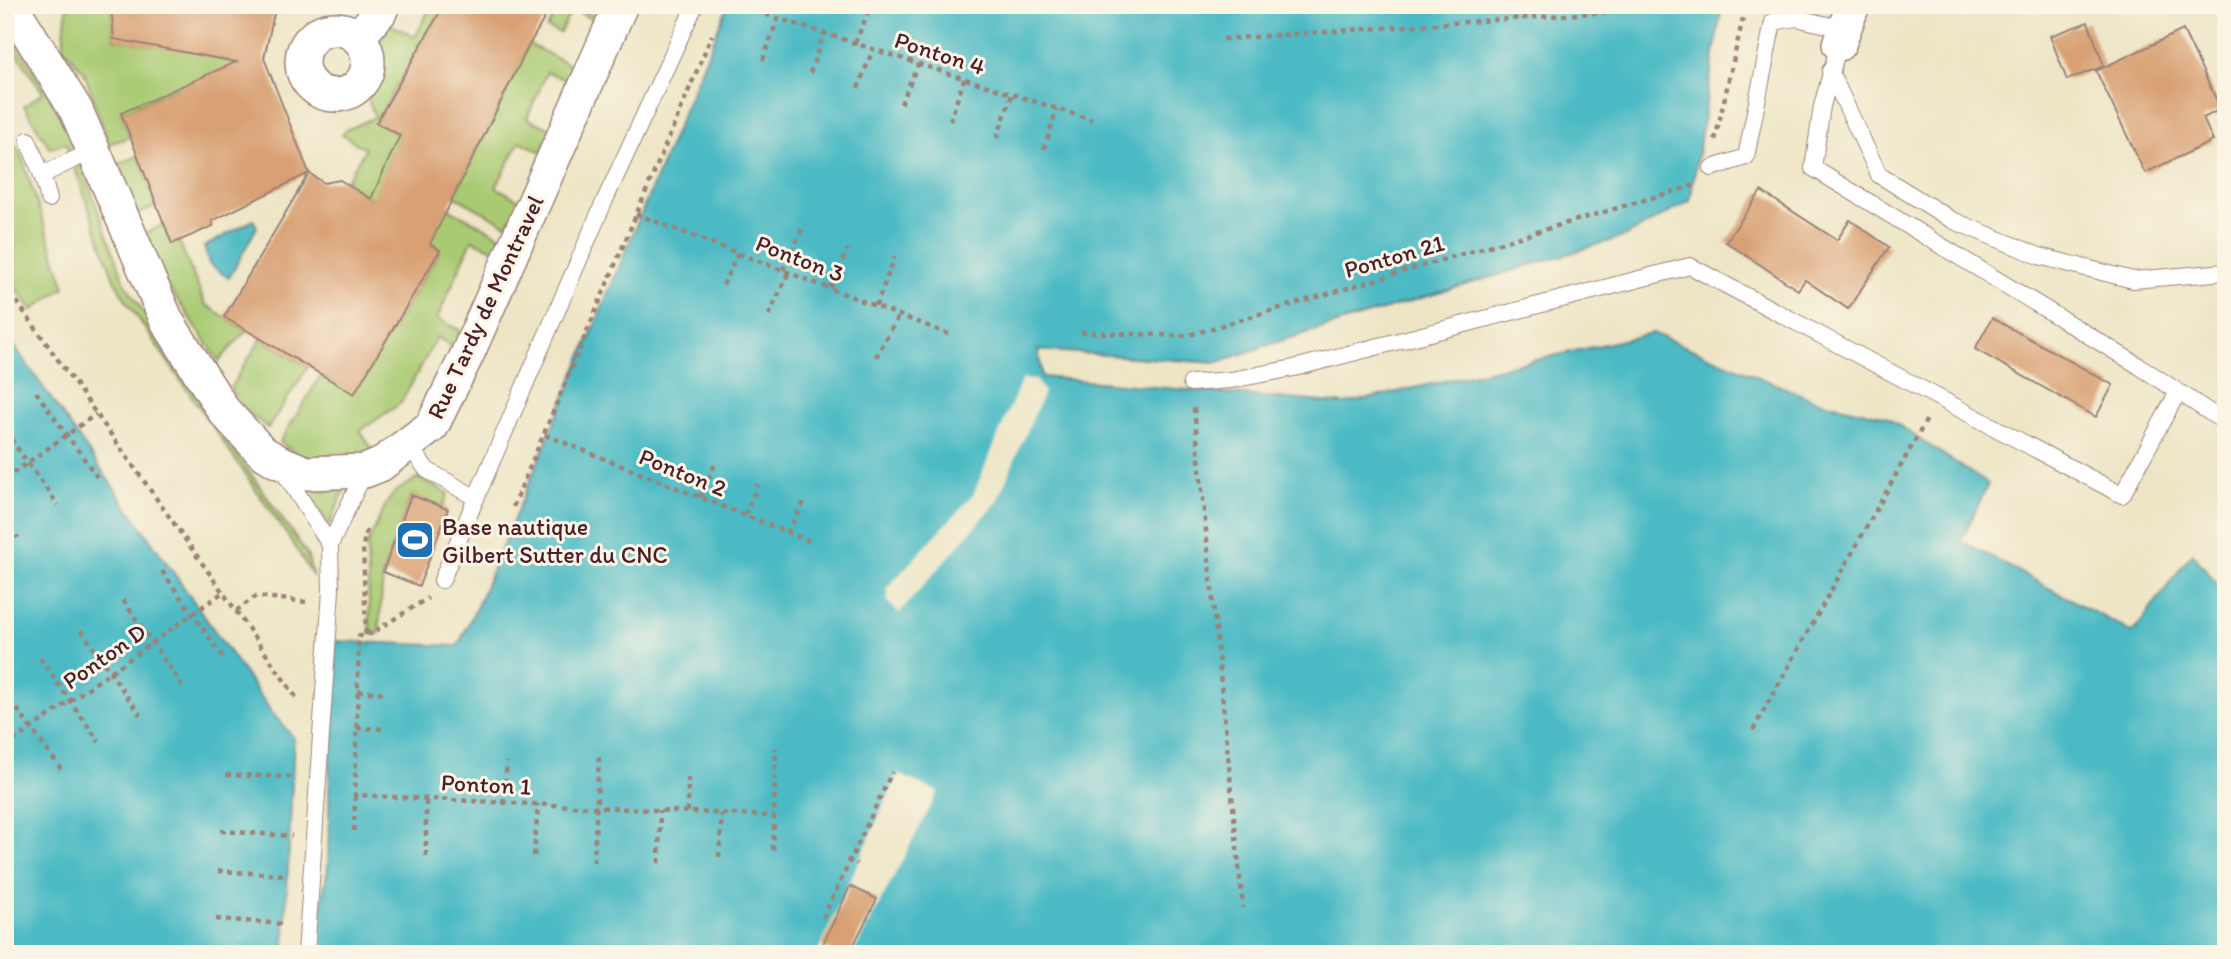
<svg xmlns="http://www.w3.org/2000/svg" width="2231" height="959" font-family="Itim,sans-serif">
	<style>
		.green { fill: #a9ca72; stroke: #7a744e; stroke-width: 2 }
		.water { fill: #4cbac4; stroke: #4b6c78; stroke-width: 2 }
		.pier { fill: #ede5c5 }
		.building { fill: #d8a073 }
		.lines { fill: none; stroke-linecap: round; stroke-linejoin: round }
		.service-casing { stroke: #9c8278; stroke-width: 18 }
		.minor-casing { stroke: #9c8278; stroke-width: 36 }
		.path { stroke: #9c8278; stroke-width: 4.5; stroke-dasharray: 5 5; stroke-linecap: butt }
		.service { stroke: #fff; stroke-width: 16 }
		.minor { stroke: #fff; stroke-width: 33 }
		.labels { text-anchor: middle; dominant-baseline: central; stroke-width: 6; stroke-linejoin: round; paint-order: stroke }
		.street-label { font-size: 24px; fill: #4a1f2b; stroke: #fcf5e5 }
		.poi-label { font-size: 24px; fill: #4a1f2b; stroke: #fcf5e5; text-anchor: start }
	</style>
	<rect width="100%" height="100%" fill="#fcf5e5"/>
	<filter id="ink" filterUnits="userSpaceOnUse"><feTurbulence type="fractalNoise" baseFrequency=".0143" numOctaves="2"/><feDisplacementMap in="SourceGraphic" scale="14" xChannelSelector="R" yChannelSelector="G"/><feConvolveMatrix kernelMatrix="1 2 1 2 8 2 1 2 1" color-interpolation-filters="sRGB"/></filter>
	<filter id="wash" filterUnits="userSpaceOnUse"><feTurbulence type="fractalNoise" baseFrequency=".00686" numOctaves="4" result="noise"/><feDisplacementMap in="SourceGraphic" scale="28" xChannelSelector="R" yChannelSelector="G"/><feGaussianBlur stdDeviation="1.57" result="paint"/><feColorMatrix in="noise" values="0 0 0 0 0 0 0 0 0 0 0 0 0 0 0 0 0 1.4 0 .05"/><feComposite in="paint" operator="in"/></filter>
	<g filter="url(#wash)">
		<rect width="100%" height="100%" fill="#ede5c5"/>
		<g class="green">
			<path d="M67 5 111 6 114 39 262 63 177 88 121 112 130 137 109 144 84 72 63 47Z"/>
			<path d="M432 5H475L441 10 376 122 400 135 383 174 501 236 496 250 472 240 437 319 460 330 455 349 437 337 401 403 360 431 376 454 303 459 280 442 321 375 354 393 440 250 376 211 375 201 345 183 365 149 342 134 346 130 375 117 366 94 381 76V35L388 23 415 37Z"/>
			<path d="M559 5H573L599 18 598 23 572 9 560 33 547 28Z"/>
			<path d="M5 25 65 120 125 283 214 422 307 554 313 577 296 548 127 302 114 279 66 143 50 148 24 106 43 93 5 36Z"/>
			<path d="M529 44 578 69 571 82 547 72 527 118 551 129 541 152 520 141 496 187 521 201 507 225 454 196Z"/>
			<path d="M5 132 20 152 65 287 32 310 5 273Z"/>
			<path d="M138 156 157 206 137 214 118 164Z"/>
			<path d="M164 224 172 244 179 241 205 304 246 331 219 361 159 273 145 234Z"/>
			<path d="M261 339 308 367 268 428 247 412 230 388Z"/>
			<path d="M418 478 448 493 443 507 411 495 383 572 379 634H370L367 545 386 504 395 492Z"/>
			<path d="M303 485 323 492 345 488 329 526Z"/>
		</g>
		<g class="water">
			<path d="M728 5H1722L1690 201 1626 236 1280 341 1215 363 1038 350 1042 377 1345 404 1653 333 1814 400 1886 417 1988 484 1961 541 2133 633 2192 553 2226 595V954H318V920L328 869 332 641 458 646 478 604 517 512Z"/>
			<path d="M253 220 257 227 229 278 209 264 204 247Z"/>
			<path d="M5 333 273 714 294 738 284 954H5Z"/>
		</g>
		<g class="pier">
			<path d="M1022 379 1036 380 1044 392 996 503 899 613 888 602V587L973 495Z"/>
			<path d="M898 774 938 792 853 954H817Z"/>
		</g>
		<g id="blocks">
			<g class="building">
				<path d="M111 5H276L264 58 309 173 212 221 213 226 172 244 121 113 236 62 114 39Z"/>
				<path d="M444 5H552L529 45 430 244 440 250 354 394 224 317 309 173 324 183 340 180 371 199 400 135 376 123Z"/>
				<path d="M2088 22 2104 66 2067 80 2050 36Z"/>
				<path d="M2183 30 2221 109 2203 118 2213 141 2145 173 2096 71Z"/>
				<path d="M1761 191 1837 240 1850 220 1889 247 1848 309 1805 280 1798 290 1726 242Z"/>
				<path d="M1992 318 2113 385 2096 417 1975 349Z"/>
				<path d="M411 495 448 509 419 586 383 572Z"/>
				<path d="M850 886 877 899 849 954H837L822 946Z"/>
			</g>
		</g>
	</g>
	<g filter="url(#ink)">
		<use href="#blocks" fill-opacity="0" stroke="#9c8278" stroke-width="2"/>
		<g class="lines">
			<g class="service-casing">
				<g id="service">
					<path d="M1839 44 1822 106 1813 168 2139 366 2226 423"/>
					<path d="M1830 71 1879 175 1952 220 2039 256 2133 280 2226 272"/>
					<path d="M28 140 42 175 94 150"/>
					<path d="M1712 168 1746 157 1773 22 1796 18 1845 29"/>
					<path d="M42 175 49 199"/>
					<path d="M1191 383 1231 380 1294 368 1690 266 2122 495 2178 392"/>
					<path d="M408 444 427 470 476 498 604 202 695 5"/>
					<path d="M280 466 330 545 331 590 306 954"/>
					<path d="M330 545 365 471"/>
					<path d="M442 580 476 498"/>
				</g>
			</g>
			<g class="minor-casing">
				<g id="minor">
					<path d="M11 5 76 110 167 321 224 411 262 452 277 461 306 473 365 471 380 465 432 426 467 355 621 5"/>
					<circle cx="335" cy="62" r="33"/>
					<path d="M358 37 380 12 383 5"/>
					<path d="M1839 44 1853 5"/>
				</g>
			</g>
			<g class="path">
				<path d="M737 5 1092 120"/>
				<path d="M1223 39 1708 5"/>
				<path d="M855 43 870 8"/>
				<path d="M763 60 778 18"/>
				<path d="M810 73 824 33"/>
				<path d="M858 88 873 49"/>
				<path d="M901 104 918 64"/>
				<path d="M950 121 964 79"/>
				<path d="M997 138 1012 94"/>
				<path d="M1715 140 1746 5"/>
				<path d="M1044 149 1057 109"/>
				<path d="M636 214 951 335"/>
				<path d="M783 270 804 224"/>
				<path d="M5 285 236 611 256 596 306 602"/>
				<path d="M723 285 738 253"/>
				<path d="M830 288 848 249"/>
				<path d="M876 306 895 256"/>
				<path d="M769 315 789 272"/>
				<path d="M1081 332 1186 336 1695 185"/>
				<path d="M876 357 899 315"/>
				<path d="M36 392 97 477"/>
				<path d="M1194 408 1243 908"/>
				<path d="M5 431 58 505"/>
				<path d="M545 435 809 541"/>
				<path d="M5 479 96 414"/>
				<path d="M700 497 715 464"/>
				<path d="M513 507 712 35"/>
				<path d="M745 515 758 484"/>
				<path d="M5 519 18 538"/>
				<path d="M367 530 363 545 366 632V636H359L355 795 773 816"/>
				<path d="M787 533 805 500"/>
				<path d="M162 571 223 657"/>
				<path d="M123 600 182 686"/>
				<path d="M236 611 298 700"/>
				<path d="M81 630 140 715"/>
				<path d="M367 632 370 634 428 598"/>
				<path d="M40 658 99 742"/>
				<path d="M358 691 383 693"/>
				<path d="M5 693 61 769"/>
				<path d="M357 728 385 729"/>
				<path d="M1753 730 1927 419"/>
				<path d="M5 747 222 593"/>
				<path d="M226 775 296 777"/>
				<path d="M503 803 507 762"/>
				<path d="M688 812V772"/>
				<path d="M221 831 292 836"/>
				<path d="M354 831 355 795"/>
				<path d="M773 850 776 748"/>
				<path d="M426 856V798"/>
				<path d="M534 856 538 804"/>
				<path d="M719 857 722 813"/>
				<path d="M847 859 857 864"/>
				<path d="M594 862 599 754"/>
				<path d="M659 863 660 810"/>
				<path d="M218 871 287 875"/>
				<path d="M823 918 892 772"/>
				<path d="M216 919 284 924"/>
			</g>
			<use href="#service" class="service"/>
			<use href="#minor" class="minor"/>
		</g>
	</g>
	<defs>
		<g id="stadium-square" transform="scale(2.0125)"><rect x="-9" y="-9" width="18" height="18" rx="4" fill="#1f6fb2" stroke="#fcf5e5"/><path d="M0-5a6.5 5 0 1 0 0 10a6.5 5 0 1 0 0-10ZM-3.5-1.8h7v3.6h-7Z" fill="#fff"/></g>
	</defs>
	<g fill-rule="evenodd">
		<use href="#stadium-square" x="415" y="540"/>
	</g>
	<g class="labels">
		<g class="street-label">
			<text transform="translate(940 53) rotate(18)">Ponton 4</text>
			<text transform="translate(1394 256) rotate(-16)">Ponton 21</text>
			<text transform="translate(800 258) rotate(21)">Ponton 3</text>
			<text transform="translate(485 307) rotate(-65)">Rue Tardy de Montravel</text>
			<text transform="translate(683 472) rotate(22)">Ponton 2</text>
			<text transform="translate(104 656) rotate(-35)">Ponton D</text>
			<text transform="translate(486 784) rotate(3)">Ponton 1</text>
		</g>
		<g class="poi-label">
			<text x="442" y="526">Base nautique<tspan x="442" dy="28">Gilbert Sutter du CNC</tspan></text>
		</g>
	</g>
	<rect width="2231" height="959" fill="none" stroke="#fcf5e5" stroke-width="28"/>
</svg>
